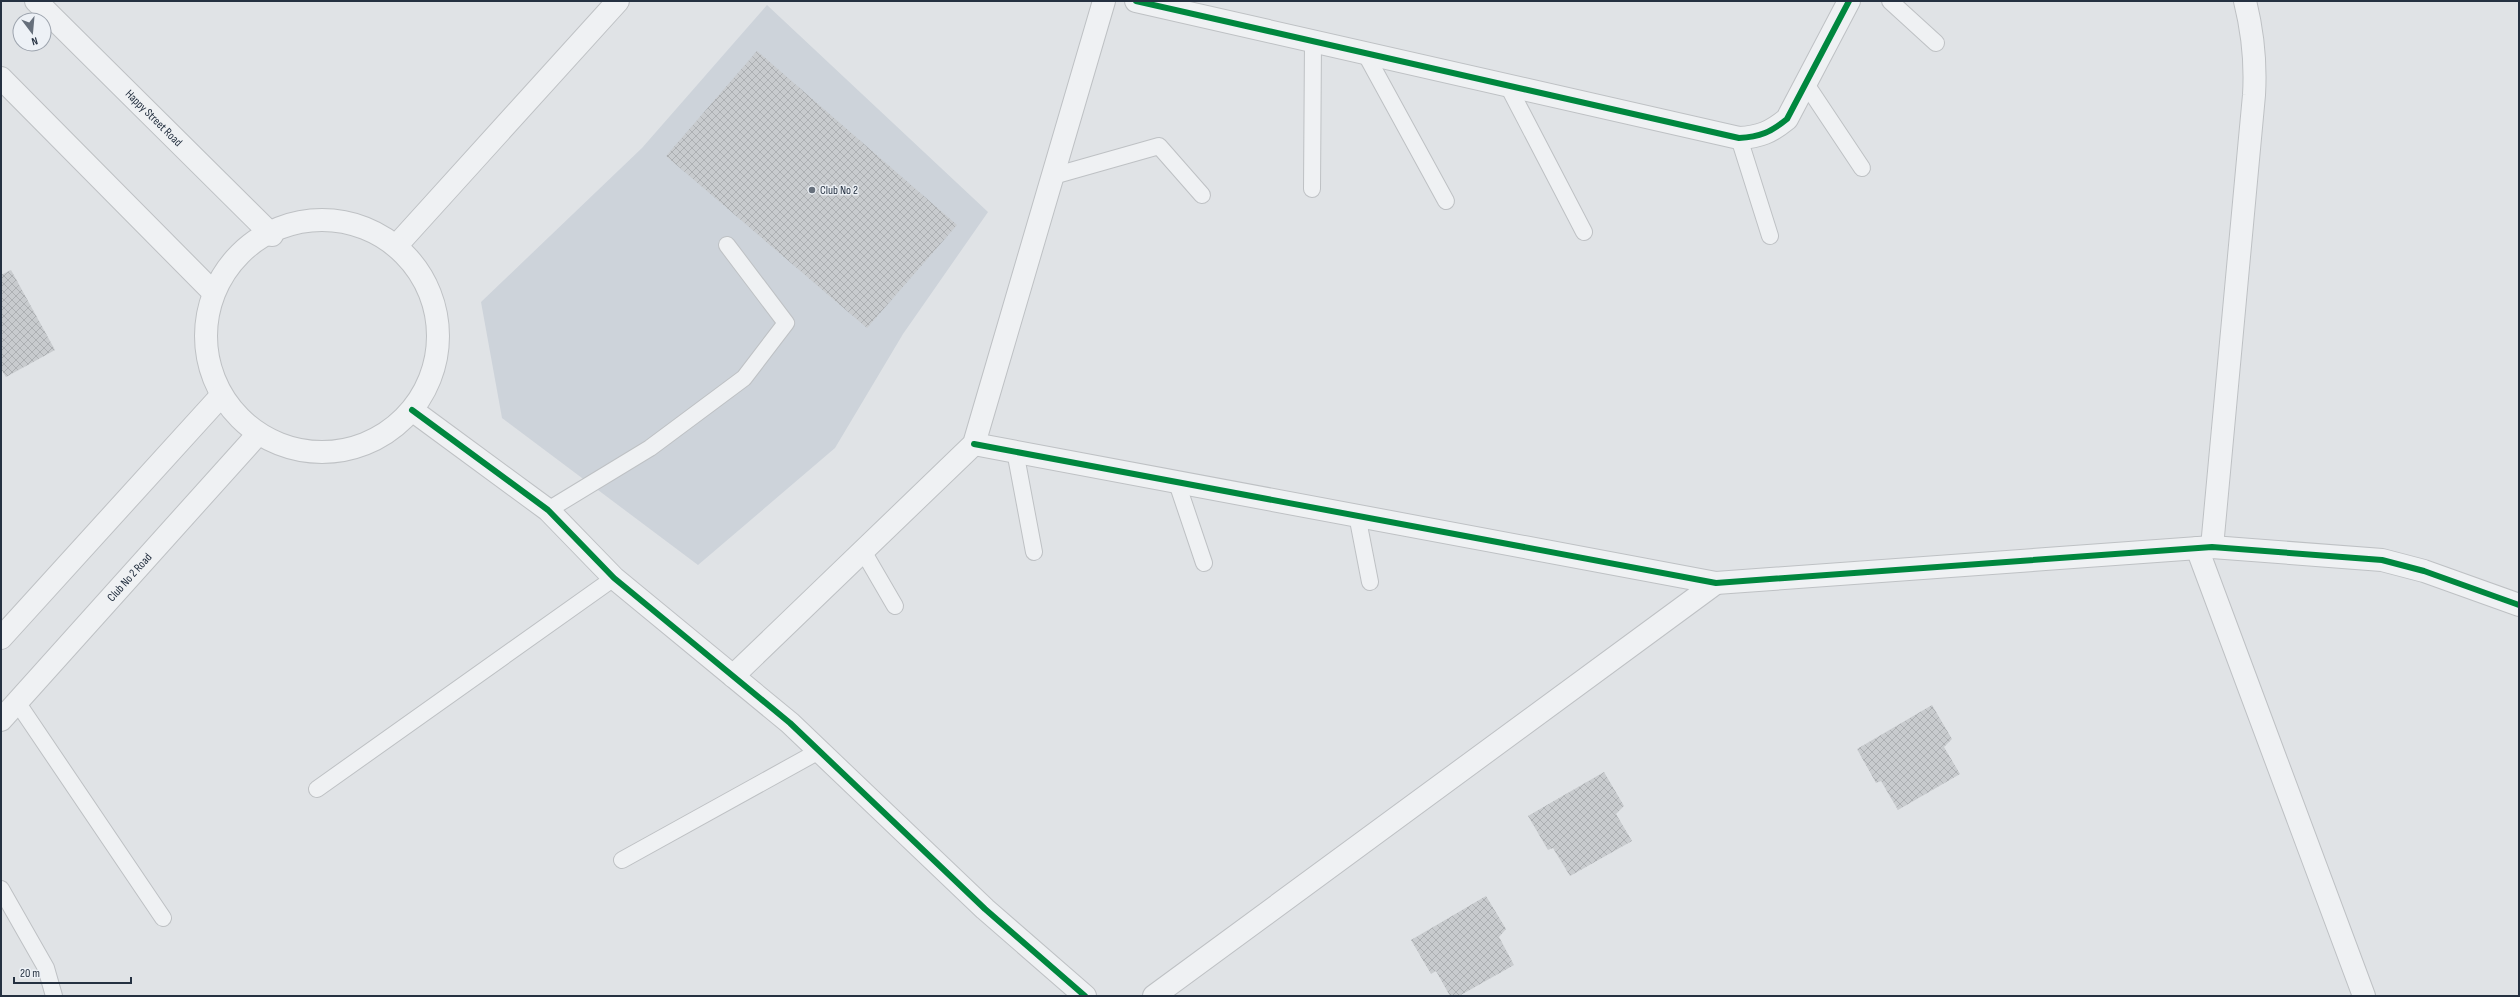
<svg xmlns="http://www.w3.org/2000/svg" width="2520" height="997" font-family="'Sofia Sans Condensed',sans-serif">
	<style>
		.built { fill: #cdd3da }
		.building { fill: url(#building-cross-hatch) }
		.lines { fill: none; stroke-linecap: round; stroke-linejoin: round }
		.service-casing { stroke: #bec1c4; stroke-width: 18 }
		.minor-casing { stroke: #bec1c4; stroke-width: 24 }
		.tertiary-casing { stroke: #bec1c4; stroke-width: 24 }
		.service { stroke: #eff1f3; stroke-width: 16 }
		.minor { stroke: #eff1f3; stroke-width: 22 }
		.tertiary { stroke: #eff1f3; stroke-width: 22 }
		.cycleway-casing { stroke: #edf1f6; stroke-width: 8 }
		.cycleway { stroke: #00873e; stroke-width: 6 }
		.poi-dot { fill: #666f7b; stroke: #edf1f6; stroke-width: 1.5 }
		.labels { text-anchor: middle; dominant-baseline: central; stroke-width: 3; stroke-linejoin: round; paint-order: stroke }
		.street-label { font-size: 12px; fill: #253141; stroke: #edf1f6 }
		.poi-label { font-size: 12px; fill: #253141; stroke: #edf1f6; text-anchor: start }
	</style>
	<defs>
		<pattern id="building-cross-hatch" width="8" height="8" patternUnits="userSpaceOnUse"><rect width="8" height="8" fill="#c8cbce"/><path d="M0 0l8 8M0 8l8-8" fill="none" stroke="#acafb2"/></pattern>
	</defs>
	<rect width="100%" height="100%" fill="#e0e3e6"/>
	<path class="built" d="M767 5 988 212 903 334 835 448 698 565 502 418 481 302 642 148Z"/>
	<g class="building">
		<path d="M757 51 957 225 867 328 666 156Z"/>
		<path d="M11 270 55 350 6 377 1 369V275Z"/>
		<path d="M1932 705 1952 739 1944 747 1960 774 1898 810 1881 781 1876 783 1857 749Z"/>
		<path d="M1604 772 1624 806 1616 814 1632 841 1570 876 1553 848 1548 850 1528 816Z"/>
		<path d="M1486 896 1506 929 1499 937 1514 965 1459 996H1450L1436 971 1431 974 1411 940Z"/>
	</g>
	<g class="lines">
		<g class="service-casing">
			<g id="service">
				<path d="M1890 1 1936 43"/>
				<path d="M1365 53 1446 201"/>
				<path d="M1806 84 1862 168"/>
				<path d="M1508 86 1584 232"/>
				<path d="M1739 138 1770 236"/>
				<path d="M1053 176 1159 146 1202 195"/>
				<path d="M1312 189 1313 41"/>
				<path d="M1015 451 1034 552"/>
				<path d="M1176 480 1204 563"/>
				<path d="M548 510 650 448 744 378 786 323 727 245"/>
				<path d="M1357 515 1370 582"/>
				<path d="M863 551 895 606"/>
				<path d="M17 702 163 918"/>
				<path d="M317 789 614 578"/>
				<path d="M622 860 819 751"/>
				<path d="M1 889 46 968 54 996"/>
			</g>
		</g>
		<g class="minor-casing">
			<g id="minor">
				<path d="M1136 1 1739 138C1760 137 1771 132 1787 119L1849 1"/>
				<path d="M397 245 618 1"/>
				<path d="M412 410 548 510 614 578 790 723 985 909 1085 996"/>
				<path d="M974 444 1716 583 2212 547 2382 560 2424 571 2519 605"/>
				<path d="M2212 547 2254 95C2256 62 2253 33 2245 1"/>
				<path d="M2197 548 2364 996"/>
				<path d="M733 676 974 444 1104 1"/>
				<path d="M1154 996 1716 583"/>
			</g>
		</g>
		<g class="tertiary-casing">
			<g id="tertiary">
				<path id="s1" d="M36 1 272 235"/>
				<path d="M1 78 213 292"/>
				<circle cx="322" cy="336" r="116"/>
				<path d="M1 638 220 397"/>
				<path id="s2" d="M1 720 258 434"/>
			</g>
		</g>
		<use href="#service" class="service"/>
		<use href="#minor" class="minor"/>
		<use href="#tertiary" class="tertiary"/>
		<g class="cycleway-casing">
			<g id="cycleway">
				<path d="M1136 1 1739 138C1760 137 1771 132 1787 119L1849 1"/>
				<path d="M412 410 548 510 614 578 790 723 985 909 1085 996"/>
				<path d="M974 444 1716 583 2212 547 2382 560 2424 571 2519 605"/>
			</g>
		</g>
		<use href="#cycleway" class="cycleway"/>
	</g>
	<circle class="poi-dot" cx="812" cy="190" r="4"/>
	<g class="labels">
		<g class="street-label">
			<text stroke="none"><textPath href="#s1" startOffset="166">Happy Street Road</textPath></text>
			<text stroke="none"><textPath href="#s2" startOffset="192">Club No 2 Road</textPath></text>
		</g>
		<g class="poi-label">
			<text x="820" y="190">Club No 2</text>
		</g>
	</g>
	<rect width="2520" height="997" fill="none" stroke="#253141" stroke-width="4"/>
	<g transform="translate(32 32) rotate(164)"><circle r="19" fill="#edf1f6" stroke="#9da4ae"/>
	<path d="M0-3L7 15L0 10L-7 15Z" fill="#666f7b"/>
	<text y="-6" font-size="11" font-weight="bold" text-anchor="middle" fill="#253141">N</text>
	</g>
	<path d="M14 977v6h117v-6" fill="none" stroke="#253141" stroke-width="2"/>
	<text x="20" y="977" font-size="12" fill="#253141" stroke="#edf1f6" stroke-width="3" paint-order="stroke">20 m</text>
</svg>
